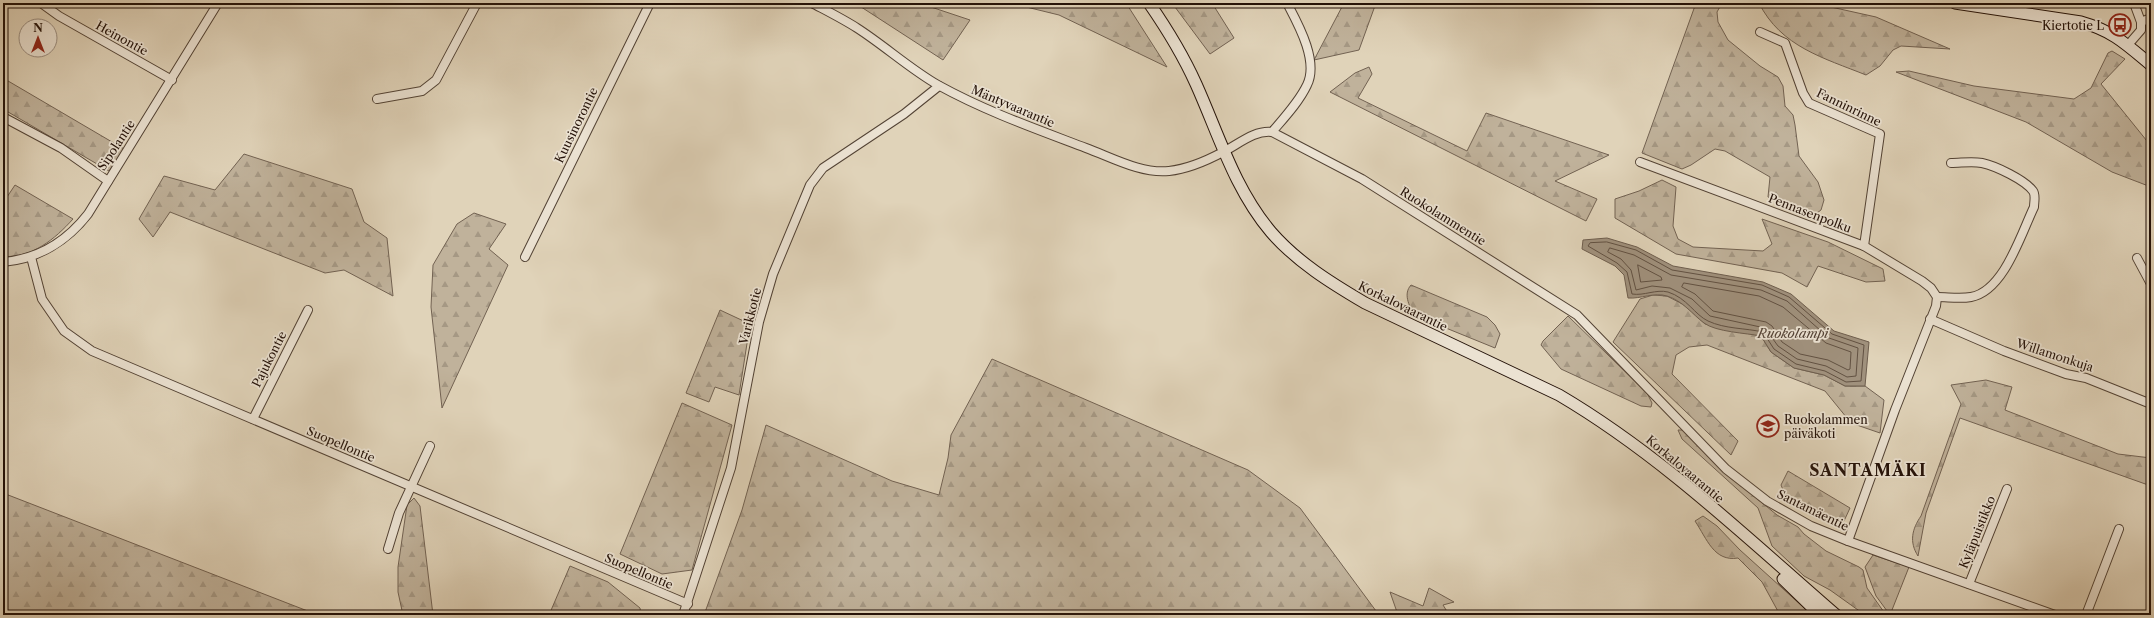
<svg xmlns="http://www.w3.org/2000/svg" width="2154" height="618" font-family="'Libre Caslon Text',serif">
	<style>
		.forest { fill: url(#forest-firs); stroke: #726252 }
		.water { fill: #a0917d; stroke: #6e5e4e }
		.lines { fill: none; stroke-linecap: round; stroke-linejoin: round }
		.shore { stroke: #625142; stroke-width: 1 }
		.street-casing { stroke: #524234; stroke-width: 10 }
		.secondary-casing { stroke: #231108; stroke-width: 13 }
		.street { stroke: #ebe2d2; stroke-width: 8 }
		.secondary { stroke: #ebe2d2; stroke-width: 11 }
		.labels { text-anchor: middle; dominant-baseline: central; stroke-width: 3.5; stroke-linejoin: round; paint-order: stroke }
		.poi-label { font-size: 12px; fill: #231108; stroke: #ebe2d2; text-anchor: end }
		.street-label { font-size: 12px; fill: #231108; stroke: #ebe2d2 }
		.water-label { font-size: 13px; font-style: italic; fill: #554437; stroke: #ebe2d2 }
		.district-label { font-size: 16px; font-weight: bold; letter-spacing: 1px; fill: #231108; stroke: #ebe2d2 }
	</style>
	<defs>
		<pattern id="forest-firs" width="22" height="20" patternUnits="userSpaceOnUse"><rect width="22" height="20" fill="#c0b29b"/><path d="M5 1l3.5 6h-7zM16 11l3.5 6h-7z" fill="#a59884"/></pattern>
	</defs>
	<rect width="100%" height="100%" fill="#e0d3b9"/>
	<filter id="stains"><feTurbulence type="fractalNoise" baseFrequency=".005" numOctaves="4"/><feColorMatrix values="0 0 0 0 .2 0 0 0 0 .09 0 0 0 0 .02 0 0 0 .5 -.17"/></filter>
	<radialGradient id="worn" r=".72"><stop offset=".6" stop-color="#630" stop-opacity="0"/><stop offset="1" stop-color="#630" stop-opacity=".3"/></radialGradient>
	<g class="forest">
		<path d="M855 3H919L970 20 943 60Z"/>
		<path d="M1010 3H1126L1167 67 1059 15Z"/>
		<path d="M1172 3H1212L1234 38 1210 54Z"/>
		<path d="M1344 3H1376L1359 50 1314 60Z"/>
		<path d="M1696 3H1722L1717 12 1718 22 1728 40 1760 66 1778 77 1783 86 1785 106 1793 115 1795 125 1799 156 1818 182 1824 200 1821 210 1813 216 1794 212 1768 197 1770 177 1725 151 1715 149 1691 165 1682 169 1642 153Z"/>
		<path d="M1759 3H1813L1876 17 1950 49 1901 46 1893 50 1880 66 1866 75C1824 58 1781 47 1759 3Z"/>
		<path d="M2112 51 2125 59 2101 84 2151 146V187L2112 172 2026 122 1896 72 1909 71 1974 86 2074 99 2091 88 2108 53Z"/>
		<path d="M1369 67 1372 74 1358 98 1467 151 1486 113 1609 155 1555 181 1597 199 1586 221 1330 92 1355 73Z"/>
		<path d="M3 78 124 149 109 171 3 109Z"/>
		<path d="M244 154 352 189 364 222 387 238 393 296 344 270 325 273 170 212 153 237 139 219 164 176 215 190Z"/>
		<path d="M1662 180 1676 187 1673 226 1678 239 1693 247 1763 251 1772 244 1762 219 1828 242 1883 269 1885 281 1866 282 1818 266 1807 287 1782 273 1676 254 1615 218V199L1639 191Z"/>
		<path d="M15 185 73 219C54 240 33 257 3 257V203Z"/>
		<path d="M474 213 506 224 489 249 508 265 442 408 431 307 433 265 457 224Z"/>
		<path d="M1411 285 1487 317 1495 325 1500 334 1495 348 1414 315C1409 305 1403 294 1411 285Z"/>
		<path d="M1653 295 1667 296 1686 306 1705 324 1761 336 1771 352 1794 368 1824 375 1845 386H1865L1884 400 1880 433 1851 423 1825 391 1707 345 1689 347 1676 355 1672 374 1738 441 1731 455 1613 342 1640 299Z"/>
		<path d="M720 310 750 324 739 395 715 387 709 402 686 393Z"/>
		<path d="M1568 316 1647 393 1652 403 1651 407 1641 406 1561 369 1541 345 1543 341Z"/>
		<path d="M992 359 1248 470 1300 508 1379 615H704L742 510 766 425 892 481 939 495 948 458 951 435Z"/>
		<path d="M1986 380 2012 387 2005 410 2118 454 2151 458V486L1960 418 1926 513 1918 556C1909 542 1912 529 1921 516L1961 404 1951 385Z"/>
		<path d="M682 403 732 425 692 570 662 574 620 554Z"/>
		<path d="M1678 430H1682L1738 483 1777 515 1798 527 1804 534 1826 551 1859 567 1863 570 1867 588 1886 615H1865L1830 590 1804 576 1772 546 1758 508 1682 439Z"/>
		<path d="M1788 471 1850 508 1844 521H1834L1786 497 1781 485Z"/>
		<path d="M3 493 318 615H3Z"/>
		<path d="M414 498 420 506 433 615H403L398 592V567L407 505Z"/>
		<path d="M1703 516 1717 526 1740 550 1812 615H1780L1762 582 1738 558C1714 562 1707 539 1695 521Z"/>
		<path d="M1873 555 1909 567 1890 615 1876 596 1865 567Z"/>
		<path d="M570 566 608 582 640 608 641 615H549Z"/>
		<path d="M1429 588 1454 602 1443 605 1448 613 1447 615H1398L1390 592 1423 606Z"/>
	</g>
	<path class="water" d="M1607 238 1637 247 1673 266 1763 282 1791 294 1834 331 1869 342 1865 386H1845L1824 375 1794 368 1771 352 1761 336C1746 333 1716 332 1704 323 1692 314 1683 301 1667 296 1654 292 1641 299 1628 298L1624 275 1615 266 1582 249 1583 240Z"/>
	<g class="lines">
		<g class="shore">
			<path d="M1607 242 1636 250 1672 270 1762 285 1789 297 1832 334 1864 345 1861 381 1846 382 1825 371 1796 364 1774 349 1763 332C1745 328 1725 329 1708 321 1695 315 1687 298 1668 292 1656 289 1644 296 1632 294L1627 272 1617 263 1588 246 1590 243Z"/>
			<path d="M1610 248 1634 255 1671 275 1761 290 1787 301 1829 338 1858 348 1856 376 1847 377 1826 366 1797 359 1778 346 1765 328 1710 316 1692 299 1670 288 1652 286 1636 290 1631 270 1621 259 1608 252Z"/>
			<path d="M1638 265 1661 277 1662 280 1641 282Z"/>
			<path d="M1684 283 1759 296 1783 307 1826 343 1851 352 1850 369 1848 370 1828 360 1800 354 1782 342 1772 326 1766 322 1713 311 1695 294 1682 287Z"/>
		</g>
		<g class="street-casing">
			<g id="street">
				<path d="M41 3 59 16 172 80"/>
				<path d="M812 3C827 11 843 19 857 28 885 46 910 69 938 85 985 111 1036 129 1086 148 1111 157 1141 174 1169 171 1187 169 1208 160 1223 152 1239 144 1254 130 1272 132 1284 118 1299 102 1307 85 1319 61 1298 24 1287 3"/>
				<path d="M2134 3 2141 22"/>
				<path d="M1760 32 1785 43 1803 93 1809 103 1880 134 1864 246"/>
				<path d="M2128 45 2141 30V22L2151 18"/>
				<path d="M377 99 422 91 436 80 477 3"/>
				<path d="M3 117 61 148 108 181"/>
				<path d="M1272 132 1362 179 1577 315 1726 469 1767 501 1811 526 1848 541 2055 615"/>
				<path d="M1640 162 1864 246 1922 281 1931 288 1937 297 1936 306 1895 410 1848 541"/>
				<path d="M31 257 42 299 64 331 92 351 688 604"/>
				<path d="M525 257 650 3"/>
				<path d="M2137 258 2151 284"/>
				<path d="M3 262C38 259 67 241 88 214L218 3"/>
				<path d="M1937 297C1948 297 1960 299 1971 297 2004 291 2021 234 2034 207 2034 202 2036 195 2033 191 2025 180 1996 166 1982 163 1972 161 1961 163 1951 163"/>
				<path d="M1930 319 2004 351 2066 374 2086 378 2151 404"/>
				<path d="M253 419 308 310"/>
				<path d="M388 549 399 513 430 446"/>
				<path d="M1969 584 2007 489"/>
				<path d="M683 615 731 468 759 322 773 274 810 185 823 168 904 114 939 86"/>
				<path d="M2086 615 2119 529"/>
			</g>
		</g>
		<g class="secondary-casing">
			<g id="secondary">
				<path d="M1149 3C1167 29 1183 55 1196 84 1219 135 1234 188 1271 232 1297 262 1331 283 1365 303L1559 395C1661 455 1747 538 1836 615"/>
				<path d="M1955 3 2081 22C2113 31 2126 44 2151 65"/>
				<path d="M1783 579 1820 615"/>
			</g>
		</g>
		<use href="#street" class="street"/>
		<use href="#secondary" class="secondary"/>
	</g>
	<defs>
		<g id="bus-ring" transform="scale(1.15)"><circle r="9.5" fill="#ebe2d2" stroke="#8f2418" stroke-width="1.5"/><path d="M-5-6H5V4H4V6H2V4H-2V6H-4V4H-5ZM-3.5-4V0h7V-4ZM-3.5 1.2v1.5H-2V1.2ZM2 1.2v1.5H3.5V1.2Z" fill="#8f2418"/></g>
		<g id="school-ring" transform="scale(1.15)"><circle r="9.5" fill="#ebe2d2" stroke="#8f2418" stroke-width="1.5"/><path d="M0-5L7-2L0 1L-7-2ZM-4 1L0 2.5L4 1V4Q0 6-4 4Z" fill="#8f2418"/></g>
	</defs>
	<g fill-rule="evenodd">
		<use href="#bus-ring" x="2120" y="25"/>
		<use href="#school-ring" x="1768" y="426"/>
	</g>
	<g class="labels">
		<g class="poi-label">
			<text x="2104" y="25">Kiertotie L</text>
			<text x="1784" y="419" text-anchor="start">Ruokolammen<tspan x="1784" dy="14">päiväkoti</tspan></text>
		</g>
		<g class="street-label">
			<text transform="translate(122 38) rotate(29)">Heinontie</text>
			<text transform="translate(1013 106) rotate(23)">Mäntyvaarantie</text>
			<text transform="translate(1849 107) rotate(26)">Fanninrinne</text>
			<text transform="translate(576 125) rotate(-64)">Kuusinorontie</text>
			<text transform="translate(116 145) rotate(-57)">Sipolantie</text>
			<text transform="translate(1810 213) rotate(21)">Pennasenpolku</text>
			<text transform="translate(1443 216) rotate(32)">Ruokolammentie</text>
			<text transform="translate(1403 306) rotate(26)">Korkalovaarantie</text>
			<text transform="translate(750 316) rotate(-76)">Varikkotie</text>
			<text transform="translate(2055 355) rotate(18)">Willamonkuja</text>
			<text transform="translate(269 359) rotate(-63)">Pajukontie</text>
			<text transform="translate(341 444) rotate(23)">Suopellontie</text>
			<text transform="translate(1685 469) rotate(40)">Korkalovaarantie</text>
			<text transform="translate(1813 510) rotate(26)">Santamäentie</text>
			<text transform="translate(1977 532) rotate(-68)">Kyläpuistikko</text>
			<text transform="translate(639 571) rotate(23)">Suopellontie</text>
		</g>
		<g class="water-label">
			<text x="1793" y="333">Ruokolampi</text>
		</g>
		<g class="district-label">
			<text x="1868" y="470">SANTAMÄKI</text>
		</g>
	</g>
	<rect width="2154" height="618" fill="none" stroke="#e0d3b9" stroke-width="16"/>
	<rect x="4" y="4" width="2146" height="610" fill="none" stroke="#231108" stroke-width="2"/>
	<rect x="8" y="8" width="2138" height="602" fill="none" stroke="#231108"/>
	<g transform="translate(38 38)"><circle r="19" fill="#ebe2d2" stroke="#9b8e81"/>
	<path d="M0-3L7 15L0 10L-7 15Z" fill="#8f2418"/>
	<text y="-6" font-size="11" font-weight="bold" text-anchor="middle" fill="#231108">N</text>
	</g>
	<rect width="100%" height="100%" filter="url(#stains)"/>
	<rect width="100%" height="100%" fill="url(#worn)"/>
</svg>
